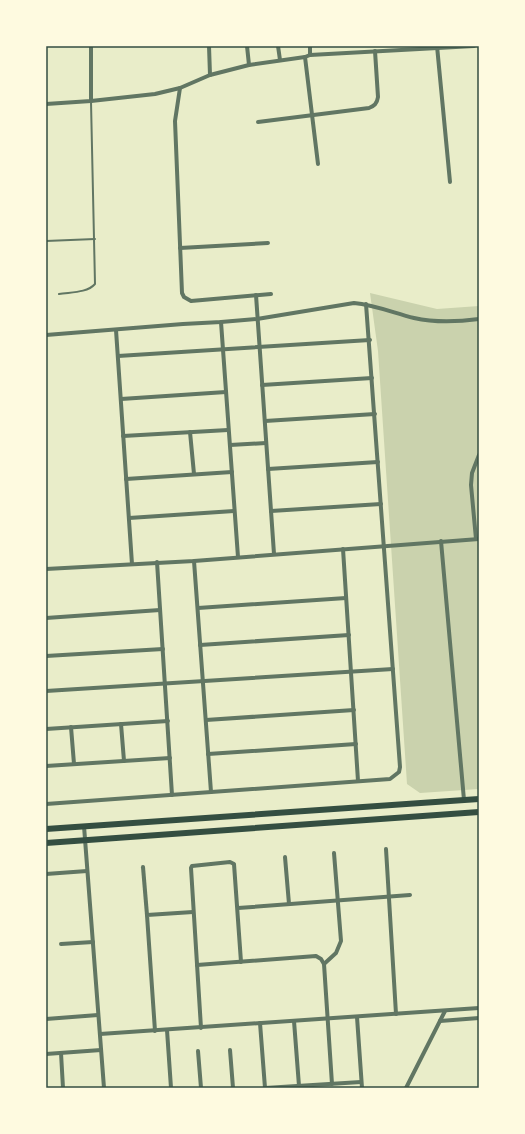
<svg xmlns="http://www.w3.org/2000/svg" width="525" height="1134" font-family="Jost,sans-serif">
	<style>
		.green { fill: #cad2ad }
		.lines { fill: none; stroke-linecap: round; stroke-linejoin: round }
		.service { stroke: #617663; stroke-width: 2 }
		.minor { stroke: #617663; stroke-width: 4 }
		.secondary { stroke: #344e41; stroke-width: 6 }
		.neatline { fill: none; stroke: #344e41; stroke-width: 1.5 }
	</style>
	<rect width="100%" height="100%" fill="#e9edc9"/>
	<path class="green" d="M370 293 437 309 479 306V789L420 793 407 784 378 351Z"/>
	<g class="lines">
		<g class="service">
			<path d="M46 241 95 239"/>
			<path d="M59 294C71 292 87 293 95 284L91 102"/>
		</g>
		<g class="minor">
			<path d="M209 46 210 75"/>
			<path d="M247 46 249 65"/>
			<path d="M278 46 280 60"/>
			<path d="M310 46V55"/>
			<path d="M437 46 450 182"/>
			<path d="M305 57 318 164"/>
			<path d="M180 88 175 121 182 293 184 297 191 301 271 294"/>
			<path d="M91 101V46"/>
			<path d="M46 104 91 101 155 94 180 88 210 75 249 65 305 57 310 55 474 46"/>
			<path d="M258 122 369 108C374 106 377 104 378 97L375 51"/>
			<path d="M180 248 268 243"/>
			<path d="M256 295 274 554"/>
			<path d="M221 322 238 557"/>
			<path d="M116 330 132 564"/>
			<path d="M46 335 183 324 221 322 257 319 354 303C375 305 394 313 414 318 436 323 457 322 479 319"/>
			<path d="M118 356 370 340"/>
			<path d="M262 385 372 378"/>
			<path d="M121 399 226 392"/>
			<path d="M265 421 375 414"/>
			<path d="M190 432 194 474"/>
			<path d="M123 436 228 430"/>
			<path d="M230 445 266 443"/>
			<path d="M268 469 378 462"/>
			<path d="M126 479 232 472"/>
			<path d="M271 511 381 504"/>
			<path d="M129 518 234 511"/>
			<path d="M476 539 471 485 472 473 479 455"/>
			<path d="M441 541 464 800"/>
			<path d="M343 549 358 781"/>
			<path d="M194 561 211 792"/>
			<path d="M157 562 172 795"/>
			<path d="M46 569 194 561 479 539"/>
			<path d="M198 608 346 598"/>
			<path d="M46 618 160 610"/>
			<path d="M200 645 349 635"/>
			<path d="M46 656 163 649"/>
			<path d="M46 691 393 669"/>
			<path d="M206 720 354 710"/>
			<path d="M121 724 124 761"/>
			<path d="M71 727 74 764"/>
			<path d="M46 729 168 721"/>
			<path d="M208 754 356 744"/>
			<path d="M46 766 170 758"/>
			<path d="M46 804 390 779 399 772 400 767 366 304"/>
			<path d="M84 826 104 1088"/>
			<path d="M386 849 396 1014"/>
			<path d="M285 857 289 904"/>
			<path d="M143 867 147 915"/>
			<path d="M46 874 87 871"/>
			<path d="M238 908 410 895"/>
			<path d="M61 944 93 942"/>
			<path d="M324 964 336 953 341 941 334 853"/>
			<path d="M197 965 316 956 321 959 324 964 332 1084"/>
			<path d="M357 1017 362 1088"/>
			<path d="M46 1019 98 1015"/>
			<path d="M294 1021 299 1086"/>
			<path d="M440 1021 479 1018"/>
			<path d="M260 1023 265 1088"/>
			<path d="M201 1028 191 868 192 866 230 862 234 864 241 962"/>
			<path d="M167 1030 171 1088"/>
			<path d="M155 1031 147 915 193 912"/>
			<path d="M100 1034 479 1008"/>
			<path d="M230 1050 233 1088"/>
			<path d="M198 1051 201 1088"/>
			<path d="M61 1053 63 1088"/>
			<path d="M46 1054 101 1050"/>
			<path d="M265 1088 361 1082"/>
			<path d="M406 1088 445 1011"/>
		</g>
		<g class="secondary">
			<path d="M46 829 479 799"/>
			<path d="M46 843 479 812"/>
		</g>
	</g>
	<rect width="525" height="1134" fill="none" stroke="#fefae0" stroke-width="94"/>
	<rect x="47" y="47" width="431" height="1040" class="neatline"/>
</svg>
